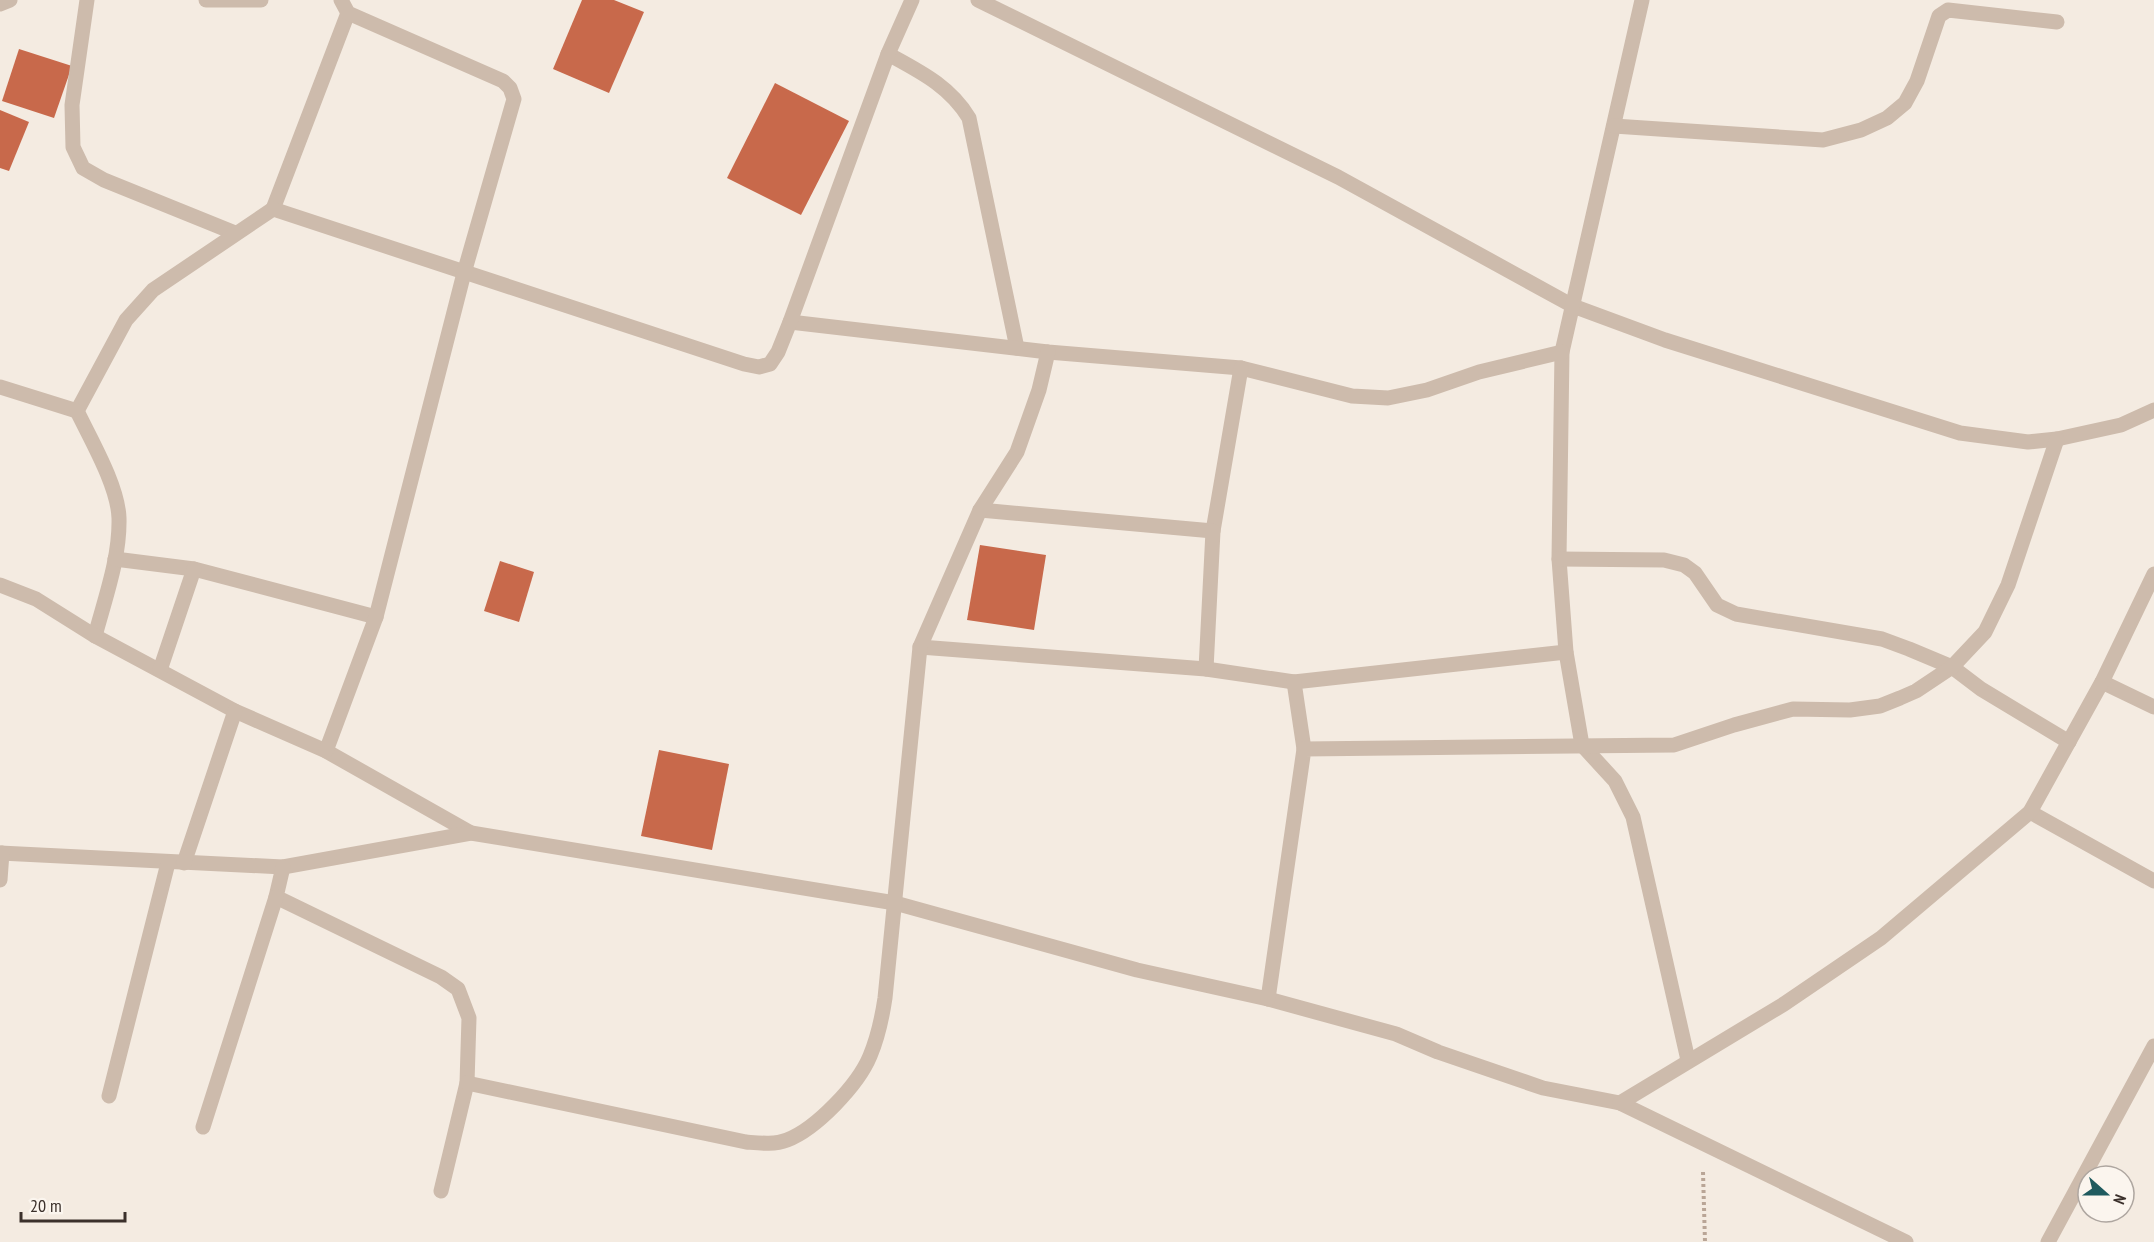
<svg xmlns="http://www.w3.org/2000/svg" width="2154" height="1242" font-family="'PT Sans Narrow',sans-serif">
	<style>
		.building { fill: #c8694b }
		.lines { fill: none; stroke-linecap: round; stroke-linejoin: round }
		.path { stroke: #b9a596; stroke-width: 4; stroke-dasharray: 3 3; stroke-linecap: butt }
		.minor { stroke: #cdbbac; stroke-width: 15 }
	</style>
	<rect width="100%" height="100%" fill="#f4ebe1"/>
	<g class="building">
		<path d="M582 0H614L644 12 609 93 553 69Z"/>
		<path d="M19 49 72 66 54 118 2 101Z"/>
		<path d="M775 83 849 121 801 215 727 178Z"/>
		<path d="M0 110 29 122 9 171 0 168Z"/>
		<path d="M980 545 1046 555 1034 630 967 620Z"/>
		<path d="M500 561 534 572 519 622 484 611Z"/>
		<path d="M659 750 729 764 712 850 641 836Z"/>
	</g>
	<g class="lines">
		<path class="path" d="M1703 1172 1705 1242"/>
		<g class="minor">
			<path d="M87 0 72 105 73 147 83 168 104 180 235 233"/>
			<path d="M206 0H261"/>
			<path d="M978 0 1338 177 1573 306 1665 340 1960 433 2028 442 2057 439 2121 425 2154 410"/>
			<path d="M1642 0 1562 352 1559 559 1566 652 1582 745 1615 781 1633 817 1688 1060"/>
			<path d="M0 4 10 0"/>
			<path d="M888 54C919 71 950 86 969 118L1017 348"/>
			<path d="M1614 126 1823 140 1861 130 1887 118 1905 103 1917 81 1939 16 1948 10 2057 22"/>
			<path d="M273 209 348 13"/>
			<path d="M790 322 1048 352 1241 368 1352 396 1388 398 1427 390 1479 372 1562 352"/>
			<path d="M0 387 77 411 126 320 153 290 273 209 744 364 759 367 770 364 778 352 790 322 888 54 912 0"/>
			<path d="M77 411C91 440 118 486 119 518 120 558 105 598 95 636"/>
			<path d="M980 510 1213 531 1241 368"/>
			<path d="M115 559 194 569 376 617"/>
			<path d="M1559 559 1664 560 1684 565 1695 573 1717 605 1736 614 1882 639 1909 649 1952 667 1981 689 2069 742"/>
			<path d="M0 585 36 599 95 636 235 711 326 751 471 833"/>
			<path d="M920 647 1206 669 1294 682 1566 652"/>
			<path d="M1206 669 1213 531"/>
			<path d="M160 670 194 569"/>
			<path d="M1294 682 1304 749"/>
			<path d="M2102 682 2154 707"/>
			<path d="M326 751 376 617 464 273 514 99 510 88 503 81 348 13 341 0"/>
			<path d="M2030 812 2154 881"/>
			<path d="M0 853 283 867 471 833 895 903 1137 970 1268 999 1396 1034 1438 1052 1543 1088 1620 1103 1906 1242"/>
			<path d="M184 863 235 711"/>
			<path d="M283 867 276 897 441 977 458 989 469 1018 467 1083 441 1191"/>
			<path d="M0 880 2 853"/>
			<path d="M1268 999 1304 749 1674 745 1734 725 1793 709 1850 710 1880 706 1900 698 1916 691 1952 667 1985 632 2008 585 2057 439"/>
			<path d="M467 1083 746 1142C759 1143 774 1145 787 1140 816 1129 858 1085 870 1056 878 1037 882 1018 885 998L920 647 980 510 1017 452 1039 390 1048 352"/>
			<path d="M109 1096 168 863"/>
			<path d="M1620 1103 1784 1004 1881 938 2030 812 2102 682 2154 574"/>
			<path d="M203 1127 276 897"/>
			<path d="M2048 1242 2154 1046"/>
		</g>
	</g>
	<g transform="translate(2106 1194) rotate(111)"><circle r="28" fill="#fbf5ee" stroke="#aea6a0" stroke-width="1.5"/>
	<path d="M0-4.5L10 22L0 15L-10 22Z" fill="#1f5a5e"/>
	<text y="-9" font-size="16" font-weight="bold" text-anchor="middle" fill="#3b302b">N</text>
	</g>
	<path d="M21 1212v9h104v-9" fill="none" stroke="#3b302b" stroke-width="3"/>
	<text x="30" y="1212" font-size="18" fill="#3b302b" stroke="#fbf5ee" stroke-width="4.5" paint-order="stroke">20 m</text>
</svg>
